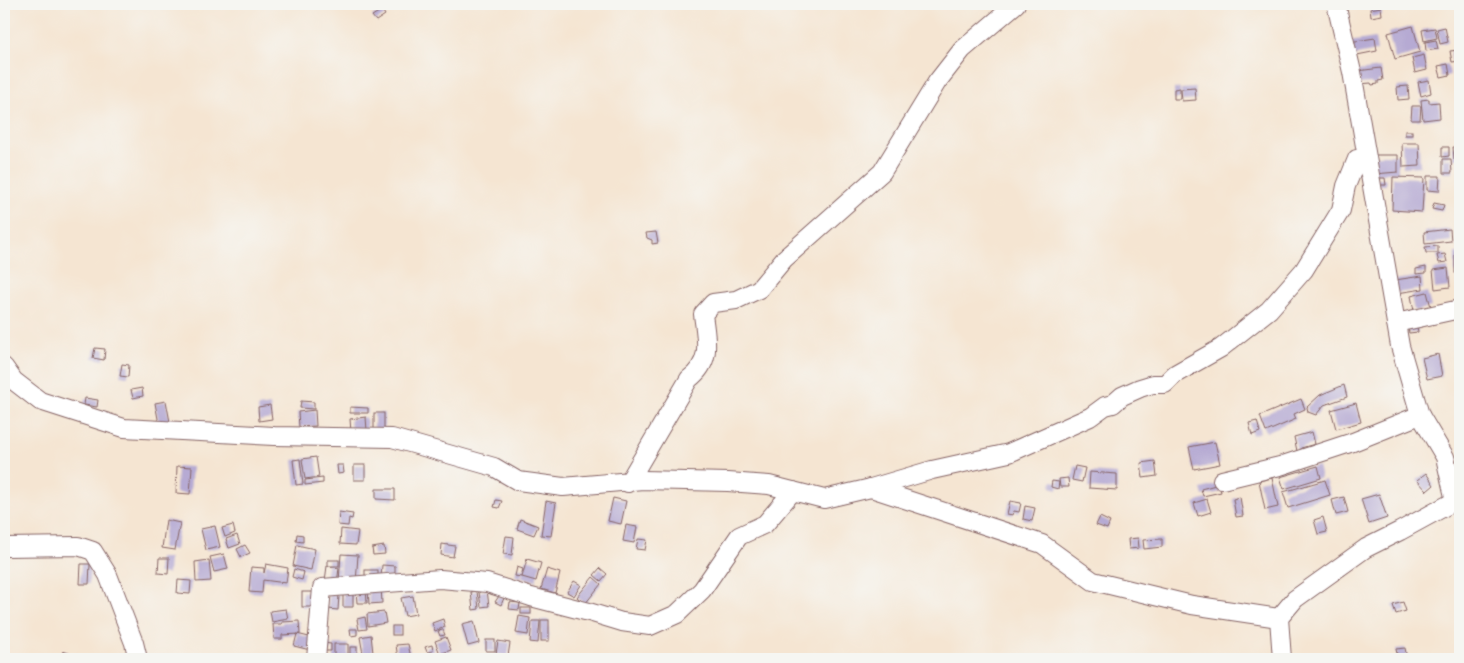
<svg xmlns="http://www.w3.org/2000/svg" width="1464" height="663" font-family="'IM FELL DW Pica',serif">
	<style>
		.building { fill: #b6aad3 }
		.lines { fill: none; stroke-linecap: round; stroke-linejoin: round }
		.minor-casing { stroke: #866465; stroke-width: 20 }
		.minor { stroke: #fff; stroke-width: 18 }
	</style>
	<rect width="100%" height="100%" fill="#f6f6f2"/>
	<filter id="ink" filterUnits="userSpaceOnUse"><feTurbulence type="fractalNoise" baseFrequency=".02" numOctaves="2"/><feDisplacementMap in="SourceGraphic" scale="10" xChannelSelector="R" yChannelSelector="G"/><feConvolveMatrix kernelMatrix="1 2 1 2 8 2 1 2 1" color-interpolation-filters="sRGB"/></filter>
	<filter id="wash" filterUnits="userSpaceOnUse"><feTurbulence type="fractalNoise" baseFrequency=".0096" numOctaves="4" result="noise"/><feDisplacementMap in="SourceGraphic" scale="20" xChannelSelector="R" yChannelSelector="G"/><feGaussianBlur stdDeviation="1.12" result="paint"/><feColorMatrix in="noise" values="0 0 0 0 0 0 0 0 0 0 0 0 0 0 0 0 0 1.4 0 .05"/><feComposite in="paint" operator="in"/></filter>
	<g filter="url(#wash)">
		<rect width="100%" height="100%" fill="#f5e5d2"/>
		<g id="blocks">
			<g class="building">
				<path d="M1381 7 1382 15 1371 17 1370 9Z"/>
				<path d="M382 10 385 15 376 21 372 16Z"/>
				<path d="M1413 26 1420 52 1395 59 1388 33Z"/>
				<path d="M1445 27 1448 42 1440 44 1437 29Z"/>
				<path d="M1435 28 1437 38 1424 41 1422 30Z"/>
				<path d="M1375 38 1377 51 1352 56 1349 42Z"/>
				<path d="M1436 40 1438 49 1426 51 1425 42Z"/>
				<path d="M1459 50 1460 61 1452 62 1450 51Z"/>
				<path d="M1424 55 1427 70 1415 73 1412 58Z"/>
				<path d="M1448 64 1450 75 1441 77 1438 66Z"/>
				<path d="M1381 68 1383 80 1378 81V84L1372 85 1371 83 1359 84 1357 71Z"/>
				<path d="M1429 80 1431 93 1421 96 1418 82Z"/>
				<path d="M1408 86 1409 99 1398 100 1397 87Z"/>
				<path d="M1180 88V99H1174V89Z"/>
				<path d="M1195 88 1196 100 1182 101 1181 89Z"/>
				<path d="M1429 99V103L1439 102 1440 118 1423 120 1421 100Z"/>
				<path d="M1412 106H1421L1420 120H1411Z"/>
				<rect x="1405" y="131" width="7" height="4"/>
				<path d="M1402 143H1419L1420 166 1403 167Z"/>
				<path d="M1442 147H1449V156L1442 157Z"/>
				<path d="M1453 147H1460V159H1454Z"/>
				<path d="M1374 155H1398V172L1374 174Z"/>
				<path d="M1443 159H1451L1452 173H1443Z"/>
				<path d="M1427 176H1440L1439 191 1427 190Z"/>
				<path d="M1393 177 1424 178 1422 212 1392 210Z"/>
				<path d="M1377 178H1385L1386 185H1378Z"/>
				<path d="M1434 203 1444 205 1442 211 1432 209Z"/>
				<path d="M1460 217V230L1457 231 1456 218Z"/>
				<path d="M1450 229 1451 241 1425 244 1424 232Z"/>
				<path d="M656 232 658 243 652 244V240L647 238 646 233Z"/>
				<path d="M1458 234H1460V248H1457Z"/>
				<path d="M1438 246V253H1426L1425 247Z"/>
				<rect x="1455" y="253" width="5" height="20"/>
				<path d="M1445 254 1447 262 1439 263 1437 255Z"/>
				<path d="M1426 267V273L1416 274V269Z"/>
				<path d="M1448 268 1450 287 1435 289 1433 270Z"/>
				<path d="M1422 276 1423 289 1397 293 1395 280Z"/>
				<path d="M1427 292 1431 307 1414 311 1411 296Z"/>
				<path d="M1417 326 1418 332 1409 333 1408 327Z"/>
				<path d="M95 348 105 349 104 360 93 358Z"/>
				<path d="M1438 354 1442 376 1427 379 1422 358Z"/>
				<path d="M122 364 129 365 128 377 120 376Z"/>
				<path d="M1344 385 1347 397 1324 405 1316 415 1308 412 1307 407 1320 395Z"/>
				<path d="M142 388 143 396 133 398 131 390Z"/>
				<path d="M85 398 98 400 97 407 84 405Z"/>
				<path d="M1301 399 1305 409 1294 414 1296 419 1266 432 1260 416Z"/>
				<path d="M166 401 170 422 159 424 155 403Z"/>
				<path d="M301 401 314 402V409L300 408Z"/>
				<path d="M1356 403 1361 422 1336 429 1331 410Z"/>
				<path d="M270 405 272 419 259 421 258 407Z"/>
				<path d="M350 407 368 408V413H350Z"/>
				<path d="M315 410 316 426 299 427 298 412Z"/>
				<rect x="374" y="413" width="10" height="17"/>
				<path d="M366 417 367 431 351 432 350 419Z"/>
				<path d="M1257 421 1260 432 1252 435 1249 423Z"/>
				<path d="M1312 432 1315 444 1301 448 1302 450 1297 451 1294 437Z"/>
				<path d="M1215 442 1220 464 1194 469 1189 447Z"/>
				<path d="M316 457 319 477 305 479 302 459Z"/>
				<path d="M300 459 303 484 296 485 293 460Z"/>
				<path d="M1155 461 1157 476 1143 478 1141 463Z"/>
				<path d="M337 465H343L344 473 338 474Z"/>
				<rect x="354" y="465" width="11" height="15"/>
				<path d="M177 466 192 467 190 494 176 493Z"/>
				<path d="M1075 466 1085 468 1082 482 1072 480Z"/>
				<path d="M1318 466 1321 478 1284 489 1280 477Z"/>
				<path d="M1090 472 1117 474V490L1089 488Z"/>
				<path d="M1426 473 1434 485 1427 491 1417 480Z"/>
				<path d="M323 478V483L305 485V480Z"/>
				<path d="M1068 478 1069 487H1060L1059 479Z"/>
				<path d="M1272 478 1278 507 1265 510 1259 481Z"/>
				<path d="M1325 480 1330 495 1288 508 1283 492Z"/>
				<path d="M1052 481 1059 482 1058 489 1051 487Z"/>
				<path d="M1219 484 1221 492 1203 496 1201 489Z"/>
				<path d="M376 489H395V500L376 499Z"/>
				<path d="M1379 494 1387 518 1369 524 1361 499Z"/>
				<path d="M1240 497 1243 516 1236 517 1233 499Z"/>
				<path d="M1344 497 1348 512 1336 515 1332 500Z"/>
				<path d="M613 498 626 501 621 524 608 521Z"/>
				<path d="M1207 499 1211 512 1198 516 1194 503Z"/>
				<path d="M496 500 502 501 499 508 494 507Z"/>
				<path d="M546 501 556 503 551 536 541 535Z"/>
				<path d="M1010 501 1021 503 1019 512 1014 511 1013 515 1007 514Z"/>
				<path d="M1025 506 1035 508 1032 521 1023 519Z"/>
				<path d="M339 512 353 514 352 519 349 518 348 526 338 525Z"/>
				<path d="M1100 517 1110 522 1107 529 1096 525Z"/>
				<path d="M1323 517 1327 532 1318 534 1314 520Z"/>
				<path d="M520 519 538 526 534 535 517 529Z"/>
				<path d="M166 520 180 523 175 550 162 548Z"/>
				<path d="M233 525 235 533 225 537 222 528Z"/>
				<path d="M626 525 637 527 634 543 623 541Z"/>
				<path d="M215 526 220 547 206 550 201 529Z"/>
				<path d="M341 529 358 531 356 545 340 544Z"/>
				<path d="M297 534 303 535V542L296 541Z"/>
				<path d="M237 535 240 544 229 548 226 539Z"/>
				<path d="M506 536 514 537 512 555 503 554Z"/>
				<path d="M1138 538 1139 548 1129 549 1128 539Z"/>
				<path d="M638 539 647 540 645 550 636 549Z"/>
				<path d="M1162 539V547L1144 549 1143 540Z"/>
				<path d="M442 544 455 546 453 557 441 555Z"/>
				<path d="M245 545 250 553 241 557 237 549Z"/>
				<path d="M297 545 315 549 311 570 293 566Z"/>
				<path d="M384 546 385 554 373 555 372 548Z"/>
				<path d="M224 554 228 569 214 572 210 557Z"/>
				<path d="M341 554 358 555 356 583 339 582Z"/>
				<path d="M159 558H169L168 574 158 573Z"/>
				<path d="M527 559 541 563 536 581 522 577Z"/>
				<path d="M209 560 211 581 196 582 195 562Z"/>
				<rect x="328" y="560" width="11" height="6"/>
				<path d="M81 564H90L89 584H80Z"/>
				<path d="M266 564 288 568 286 583 263 580 262 593 249 592 251 567 264 568V573Z"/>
				<path d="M382 565 395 566V578L381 577Z"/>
				<path d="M327 566 339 568 337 583 325 581Z"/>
				<path d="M517 567 523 569 521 577 515 576Z"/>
				<path d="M600 568 607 574 601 581 594 575Z"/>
				<path d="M294 569 304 572 302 580 292 577Z"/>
				<path d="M547 569 560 573 555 593 541 589Z"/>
				<rect x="365" y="570" width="13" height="12"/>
				<path d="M593 577 601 584 585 604 577 597Z"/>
				<path d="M178 580 191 581 190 594 177 593Z"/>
				<path d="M574 581 581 585 574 596 567 592Z"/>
				<path d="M381 587 382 603 369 604 368 588Z"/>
				<path d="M366 589 367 603H357L356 590Z"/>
				<path d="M487 590 489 606 481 607 479 592Z"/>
				<path d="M343 591 353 592V607H343Z"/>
				<path d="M477 591 479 609 473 610 471 592Z"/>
				<rect x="302" y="592" width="16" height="15"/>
				<path d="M329 594 339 595 338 610 328 609Z"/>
				<path d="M413 596 416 614 405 616 401 598Z"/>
				<path d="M499 596 504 598 501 605 495 602Z"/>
				<path d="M510 602 520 603 519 610 509 609Z"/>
				<path d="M1403 602 1406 611 1396 614 1393 605Z"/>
				<rect x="521" y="608" width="10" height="6"/>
				<path d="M286 609 288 619 272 622 270 611Z"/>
				<path d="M384 612 386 623 368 626 367 614Z"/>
				<path d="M519 616 530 618 528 635 516 633Z"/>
				<path d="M365 617 367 629 359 630 357 619Z"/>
				<path d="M443 619 445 627 435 631 432 623Z"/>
				<rect x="541" y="620" width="8" height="21"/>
				<path d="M299 621 300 634 282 635V639H274L273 624H282V622Z"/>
				<path d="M474 621 479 643 468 646 462 624Z"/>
				<path d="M532 621H540L538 643 530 642Z"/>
				<rect x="392" y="626" width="8" height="9"/>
				<path d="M350 629H357V635L351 636Z"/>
				<path d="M443 630 445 635 440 636 438 631Z"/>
				<path d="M297 634 313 638 310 650 294 646Z"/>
				<path d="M371 635 373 653 363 654 360 637Z"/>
				<path d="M446 637 451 650 440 654 435 641Z"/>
				<rect x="486" y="640" width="9" height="11"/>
				<path d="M498 641 510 643 508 656 496 654Z"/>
				<path d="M323 643 331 644V651H323Z"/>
				<rect x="334" y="644" width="14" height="15"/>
				<path d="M408 644 411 658 398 659 396 645Z"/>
				<path d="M432 645 433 651 427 652 425 647Z"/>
				<rect x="350" y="647" width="7" height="12"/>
				<path d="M1405 648 1407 659H1398L1396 649Z"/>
				<path d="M63 651 84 659H60Z"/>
			</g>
		</g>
	</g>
	<g filter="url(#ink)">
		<use href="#blocks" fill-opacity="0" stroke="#866465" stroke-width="1"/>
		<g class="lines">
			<g class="minor-casing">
				<g id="minor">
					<path d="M1336 4 1352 72 1400 346 1420 415 1445 457 1455 501"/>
					<path d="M1396 323 1460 309"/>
					<path d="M4 367 14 381 40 401 124 428 274 436 392 438 494 467 518 481 563 487 643 480 728 482 769 485 824 499 871 488 932 470 1009 453 1090 417 1105 406 1113 404 1122 396 1140 388 1153 384H1165L1175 374 1221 348 1269 310 1304 270 1341 210 1346 186 1357 159 1366 158"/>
					<path d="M1222 480 1280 466 1353 442 1420 415"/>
					<path d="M628 483 689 379C713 361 706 340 703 314L713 303 736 300 759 289 784 259 882 172 937 82 962 50 1016 4"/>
					<path d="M871 488 1042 544 1093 581 1192 605 1279 618"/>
					<path d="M4 547 78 546 93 551 108 575 134 643 138 659"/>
					<path d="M316 659 322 588 440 579 487 583 531 597 589 612 622 622 650 626 677 614 702 590 739 536 765 524 793 491"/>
					<path d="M1282 659 1279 618 1295 599 1366 548 1400 531 1455 501 1460 500"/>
				</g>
			</g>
			<use href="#minor" class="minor"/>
		</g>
	</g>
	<rect width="1464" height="663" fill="none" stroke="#f6f6f2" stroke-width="20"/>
</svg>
